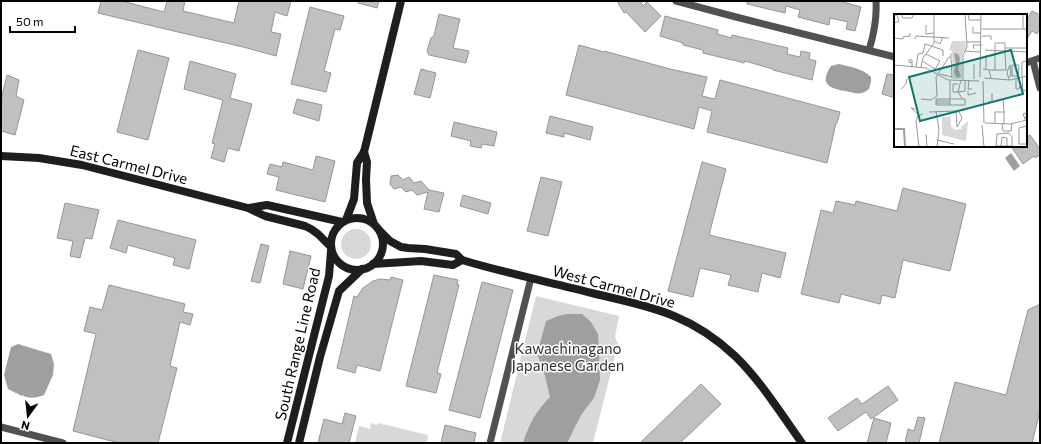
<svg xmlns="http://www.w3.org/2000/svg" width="1041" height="444" font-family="Commissioner,sans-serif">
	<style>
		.green { fill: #d8d8d8 }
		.water { fill: #9f9f9f }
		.building { fill: #c0c0c0; stroke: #959595 }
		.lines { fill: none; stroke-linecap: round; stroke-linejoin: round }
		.street { stroke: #515151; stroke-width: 7 }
		.secondary { stroke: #1e1e1e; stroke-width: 8 }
		.labels { text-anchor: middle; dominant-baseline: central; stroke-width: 3; stroke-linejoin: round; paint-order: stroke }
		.street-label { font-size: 15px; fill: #000; stroke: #fff }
		.park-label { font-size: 15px; fill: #2f2f2f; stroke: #fff }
		.inset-river { fill: none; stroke: #9f9f9f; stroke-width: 2 }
		.inset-road { fill: none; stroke: #999; stroke-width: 1 }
		.view { fill: #0f766e; fill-opacity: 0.15; stroke: #0f766e; stroke-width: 2 }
		.inset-edge { fill: none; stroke: #000; stroke-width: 2 }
	</style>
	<rect width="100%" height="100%" fill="#fff"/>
	<g class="green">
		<circle cx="356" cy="244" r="15"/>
		<path d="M536 296 619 316 615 337 618 344 593 443H500Z"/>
		<path d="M371 423 377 425 378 423 428 435 427 443H355L359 426 370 429Z"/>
	</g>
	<g class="water">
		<path d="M839 64C850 67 862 68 871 77V82L869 89C861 96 855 93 845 91 827 88 820 83 831 66Z"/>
		<path d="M1011 153 1020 166 1014 171 1005 158Z"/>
		<path d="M567 314H582L591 322 598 334 599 351 600 380 594 398 581 415 567 443H523C529 424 536 411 550 397L543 368 537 354 546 321 558 316Z"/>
		<path d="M18 344 51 354 54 364 53 375 44 395C29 401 22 396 8 389L4 375 11 347Z"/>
	</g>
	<g class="building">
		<path d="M101 1H122L164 12 167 1H185L183 11 234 23 239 1H291L287 16 275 12 271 32 281 34 276 56 243 47 178 32 98 13Z"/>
		<path d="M358 1H379L377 8 358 3Z"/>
		<path d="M617 1H640L643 6 647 2 661 16 645 32 626 12 624 13Z"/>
		<path d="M747 1H839L861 7 855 31 846 29 848 22 830 18 829 25 798 17 800 10 786 6 785 13 747 4Z"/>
		<path d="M310 7 344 16 340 30 335 29 324 71 331 73 326 92 291 84Z"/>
		<path d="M1032 11 1040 15V29L1037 34 1032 31 1026 40V21Z"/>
		<path d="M439 14 460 19 453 48 469 51 466 63 429 55 427 51 431 38 434 36Z"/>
		<path d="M665 16 718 30 717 34 732 38V35L788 48 787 54 800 57 801 51 810 53 809 59 816 61 812 80 773 70V69L745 61 744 63 733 60H732L703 53V50L683 45V43L660 36Z"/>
		<path d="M579 45 604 52V51L670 69 707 77 702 96 715 99 720 80 840 112 837 123H836L827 163 707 132 712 111 699 107 694 129 566 95Z"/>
		<path d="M138 50 169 58 148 140 117 132Z"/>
		<path d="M190 61 236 74 230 98 252 104 239 151 228 148 224 162 211 158 215 144 212 143 223 100 184 89Z"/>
		<path d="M421 69 436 73 430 98 414 94Z"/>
		<path d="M887 74 895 75V98L882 94Z"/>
		<path d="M7 75 19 80 16 96 24 100 15 135 1 131V100Z"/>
		<path d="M297 99 322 105 319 121 293 113Z"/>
		<path d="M550 116 593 127 590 140 564 133V137L546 133Z"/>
		<path d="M454 122 497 132 494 146 482 144 481 148 470 146 471 141 451 136Z"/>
		<path d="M1030 135 1040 149V155L1035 158 1034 156 1023 164 1011 146H1026V138Z"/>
		<path d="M316 156 335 161 325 202 276 190 279 177 267 174 270 164 282 167 283 162 313 170Z"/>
		<path d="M702 162 726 169 709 235 786 253 780 278 762 273 758 292 728 285 731 275 700 268 693 297 668 291Z"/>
		<path d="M398 175 403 180 409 177 414 183 421 181 429 190 444 193 439 212 424 209 428 192 417 195 412 190 406 192 401 187 394 189 390 184 391 176Z"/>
		<path d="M541 177 562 182 548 236 527 231Z"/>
		<path d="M903 188 966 204 950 271 903 260 895 298 882 295 880 304 841 294 839 303 801 294 821 210 833 213 836 201 855 205 856 201 897 211Z"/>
		<path d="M463 195 491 203 488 214 460 206Z"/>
		<path d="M65 203 99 210 92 239 85 238 80 258 70 256 73 241 57 238Z"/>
		<path d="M118 220 196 240 189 269 173 265 175 258 128 245 126 253 110 248Z"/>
		<path d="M261 244 269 246 260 283 251 281Z"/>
		<path d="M290 251 311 256 303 289 283 284Z"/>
		<path d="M434 275 458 280 457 285H459L437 373 441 374 436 393 406 386Z"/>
		<path d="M391 277 403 280 380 371 357 365 355 373 337 368 354 296 357 297 363 288 373 281 380 279 390 280Z"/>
		<path d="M482 282 513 290 480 418 449 410Z"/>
		<path d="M109 285 185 304 183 312 193 314 190 325 180 322 170 366 177 368 158 443H119L73 431 96 334 84 331 90 307 102 310Z"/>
		<path d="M1040 304V411L1032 443H939L955 382 1006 395 1028 310Z"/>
		<path d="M701 384 721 404 680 443H640Z"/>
		<path d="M888 386 898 400 871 419 866 412 838 431 828 418 857 398 862 404Z"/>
		<path d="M345 413 356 416 349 443H318L324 419 342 424Z"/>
		<path d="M918 417 925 418 919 443H905L908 429 914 431Z"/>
		<path d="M874 418 891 423 886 443H867Z"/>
		<path d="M445 425 476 433 474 443H441Z"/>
	</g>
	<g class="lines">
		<g class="street">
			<path d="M676 1 736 17 895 57"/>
			<path d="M869 50C874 34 877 18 876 1"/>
			<path d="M1033 61 1040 88"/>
			<path d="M1026 63 1040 58"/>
			<path d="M1 427 63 443"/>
			<path d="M490 443 531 278"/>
		</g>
		<g class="secondary">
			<path d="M364 152 367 162 366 179 367 203 374 224"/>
			<path d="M1 156 39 158 82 165 248 208 265 216 305 226 311 229 318 234 331 247"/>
			<path d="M249 208 267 205 342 222"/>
			<circle cx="357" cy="244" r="26"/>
			<path d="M346 220 354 199 357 163 364 152 401 1"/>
			<path d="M380 231 390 241 401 247 408 248 425 249 456 254 462 260C505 273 549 282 592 293 620 300 648 305 674 316 696 325 718 340 735 356 760 380 782 415 802 443"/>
			<path d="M373 264 421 261 453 265 462 260"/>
			<path d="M287 443 329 276 331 251"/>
			<path d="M299 443 320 357 339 291 362 269"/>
		</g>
	</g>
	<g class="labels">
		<g class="street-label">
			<text transform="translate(129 164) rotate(14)">East Carmel Drive</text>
			<text transform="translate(614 286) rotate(15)">West Carmel Drive</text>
			<text transform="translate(297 344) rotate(-77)">South Range Line Road</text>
		</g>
		<g class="park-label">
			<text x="568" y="348">Kawachinagano<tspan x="568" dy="17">Japanese Garden</tspan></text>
		</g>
	</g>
	<g transform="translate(894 14)">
		<rect width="133" height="133" fill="#fff"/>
		<path d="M58 27H71L72 33 68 41V65H59L58 37 55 36ZM56 99 57 112 61 116 68 115 67 113 74 107 72 127 48 121V103H55Z" fill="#d8d8d8"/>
		<path d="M60 39 64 40 66 44 64 55 67 62 63 64 60 58 62 50Z" fill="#9f9f9f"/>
		<path class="inset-river" d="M0 115H10L11 133"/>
		<path class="inset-road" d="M7 0 9 4H18L20 0M74 0 75 6H87M129 0V15M0 1H3L5 7 0 9M32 11V20L40 19M79 13V19H87M88 15H133M88 22H97V26M0 24 9 25V23L16 22V19M21 25 22 22 55 24M40 27 46 30 49 23M72 28H87M111 34H132M80 35 79 31H88M91 36 133 38M71 37 86 38M57 44 58 64M28 47 41 55 46 47 32 40M80 50V65M0 51 32 54 54 66 85 67M18 53V46H15V48L18 49M22 53 24 40 29 39 31 30 49 36V42M27 53 29 44 40 29V0M89 55 95 56 97 64M92 56V42L101 41M95 56H112L111 38M101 56V29H111V38M46 60 58 63M123 62H118V51H125L124 65M86 63 87 0M115 63 117 62 116 51 113 58 115 66M128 63V48L133 47M128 63 129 77 132 76M90 64 116 66 133 62M122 65V75H125L126 72M67 66 64 78 71 77V67M69 66V41L73 33 71 0M75 66 74 75H78M56 67V91M89 67 90 109M64 70H59V78H64L68 84M7 75 12 70 13 65M74 77V81L82 79M27 85 37 86 43 82 42 63 55 43 57 44V39M42 85H71V91H42ZM109 85 110 98M42 87H56M94 88H98V79M42 89H56M21 95 17 94 25 101M35 98 62 97 65 98 68 104 63 113 62 97M42 98 45 115 43 133M130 104 133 103 131 99 129 100 131 105V106M91 109 116 110 133 106M101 110V98H110V110M108 110 109 117H117L118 109M88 111 90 133M133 112 125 114V130H133M32 120 33 133M43 126 60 130M102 132H118M107 132 108 123 113 124V132M25 133 22 107 24 102 29 100M102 133 103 120 115 119 118 123V133"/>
		<path class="view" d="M117 36 129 80 26 107 15 63Z"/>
		<rect width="133" height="133" class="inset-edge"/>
	</g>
	<rect width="1041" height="444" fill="none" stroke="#000000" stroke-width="4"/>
	<g transform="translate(28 416) rotate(195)" stroke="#ffffff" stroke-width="3" paint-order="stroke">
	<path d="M0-3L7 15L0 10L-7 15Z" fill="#000000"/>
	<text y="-6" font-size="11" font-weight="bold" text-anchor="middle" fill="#000000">N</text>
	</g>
	<path d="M10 26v6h65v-6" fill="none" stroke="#000000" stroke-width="2"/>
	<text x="16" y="26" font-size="12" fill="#000000" stroke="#ffffff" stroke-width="3" paint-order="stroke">50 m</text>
</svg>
